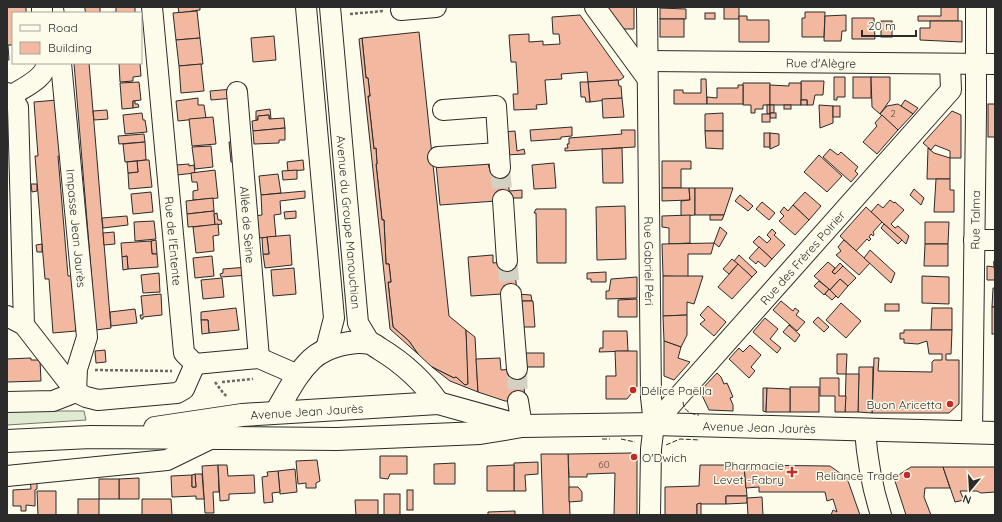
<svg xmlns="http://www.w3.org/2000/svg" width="1002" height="522" font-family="Quicksand,sans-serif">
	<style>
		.green { fill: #deebd1; stroke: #74746e }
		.building { fill: #f2b8a0; stroke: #2b2b2b }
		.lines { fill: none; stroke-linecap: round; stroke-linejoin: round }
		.minor-tunnel { stroke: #d3d1c4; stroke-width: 20; stroke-dasharray: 20 10; stroke-linecap: butt }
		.minor-casing { stroke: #2b2b2b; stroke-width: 22 }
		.major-casing { stroke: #2b2b2b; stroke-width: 24 }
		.path { stroke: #6a6964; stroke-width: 2.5; stroke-dasharray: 3 2; stroke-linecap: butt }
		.minor { stroke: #fdfbea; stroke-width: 20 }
		.major { stroke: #fdfbea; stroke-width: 22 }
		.fence { stroke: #2b2b2b; stroke-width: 1; stroke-dasharray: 5 2; stroke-linecap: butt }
		.poi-dot { fill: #c62828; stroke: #fdfbea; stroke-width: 1.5 }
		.labels { text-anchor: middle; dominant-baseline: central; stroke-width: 3; stroke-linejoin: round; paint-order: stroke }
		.number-label { font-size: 10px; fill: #5d4e48 }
		.street-label { font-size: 12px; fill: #2b2b2b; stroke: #fdfbea }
		.poi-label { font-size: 12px; fill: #2b2b2b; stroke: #fdfbea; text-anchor: end }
	</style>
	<rect width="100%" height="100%" fill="#fdfbea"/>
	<path class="green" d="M7 411H84L86 420 7 425Z"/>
	<g class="building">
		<path d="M7 7H26V13H13V45H8L9 60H7Z"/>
		<path d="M84 7H100V13H85Z"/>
		<path d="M116 7H135V13H109L116 12Z"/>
		<path d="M178 7H200V10L179 13Z"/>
		<path d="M607 7H634V29H623Z"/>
		<rect x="724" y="7" width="15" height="12"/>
		<path d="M941 7H958V21H918V16H941Z"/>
		<path d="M660 8 686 9V19H660Z"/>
		<path d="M197 11 200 38 176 40 173 13Z"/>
		<path d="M805 12H825L824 37H802V18H805Z"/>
		<rect x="705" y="13" width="10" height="6"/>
		<path d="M580 15 624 77 620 80 588 82 587 72 561 74 562 79 545 80 547 104 536 105 537 109 514 110 513 94H518L516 62H511L509 35 529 34V42L543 41V45L560 44 559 34H553L552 17Z"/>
		<path d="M846 15V31H842L841 41H824L825 16Z"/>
		<path d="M739 16H747V20H769V42H739Z"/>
		<path d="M852 18H874L875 39H852Z"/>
		<rect x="660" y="19" width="24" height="18"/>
		<rect x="881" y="21" width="11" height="16"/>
		<path d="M930 21H962V42L920 40V28H930Z"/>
		<path d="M419 32 449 316 466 330 468 372V384L465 385 456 377 454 378 432 367 418 354 409 341 393 327 388 282H391L389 264H386L384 220H382L376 164H377L376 148 374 149 368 96H370L368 78H366L362 38Z"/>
		<path d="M274 36 276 60 253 62 251 38Z"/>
		<path d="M200 38 203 64 179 66 176 40Z"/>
		<path d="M362 38 366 78H368L370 96H368L374 149 376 148 377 164H376L382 220H384L386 264H389L391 282H388L393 327 409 341 418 354 390 329 359 39Z"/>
		<path d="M74 63H89L111 328 96 330Z"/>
		<path d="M119 63H140L141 76 133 77V81L120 82Z"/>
		<path d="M201 64 204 91 181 93 179 66Z"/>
		<path d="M834 77H845V97H837V100H834Z"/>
		<rect x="853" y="77" width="18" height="21"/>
		<path d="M871 77H890V100L880 114 872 107Z"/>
		<path d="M701 79H706L707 104H674V90H683V93H701Z"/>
		<path d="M618 80 619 86H621L622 98 590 102 588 82Z"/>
		<path d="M801 81H824L823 95H815L813 105H807V100H801Z"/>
		<path d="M139 82 141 100 133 101V108L122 109 120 83Z"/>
		<path d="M580 82H588L590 102H586L585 97H581Z"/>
		<path d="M743 83H770V105H763V109H755V113H751V105H743Z"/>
		<path d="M789 83H801V105H770V85L789 86Z"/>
		<path d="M738 85H743V104H707V97L717 98V88H738Z"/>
		<path d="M233 89 234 98 211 100 210 91Z"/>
		<path d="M198 98V105H204L206 118 178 121 176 101Z"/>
		<path d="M622 98 624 117 603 118 602 99Z"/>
		<path d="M57 100 62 156H58L68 276H72L76 331 53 333 49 279H45L42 244 35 156H38L34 102Z"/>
		<rect x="801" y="100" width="6" height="5"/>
		<path d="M905 100 918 108 913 114 901 106Z"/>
		<path d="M133 101H135V104H138L139 107 133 108Z"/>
		<path d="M898 104 913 114 898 130 880 114 887 106Z"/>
		<rect x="988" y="104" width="7" height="33"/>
		<rect x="767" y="105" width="3" height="9"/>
		<rect x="770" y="105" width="4" height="8"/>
		<rect x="784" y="105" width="7" height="4"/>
		<path d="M819 105 833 106V123L820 128Z"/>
		<rect x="833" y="106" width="7" height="11"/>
		<path d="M270 109 271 119H269V115L258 116V120H256V111Z"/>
		<path d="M107 110 108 119 94 120 93 111Z"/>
		<path d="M952 111 961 115V158H950V151L935 145 931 150 923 143Z"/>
		<path d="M142 113 143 120H145L147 132 125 134 123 115Z"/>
		<path d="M723 113V131H705V114Z"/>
		<rect x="770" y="113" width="6" height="5"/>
		<rect x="762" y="114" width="8" height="8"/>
		<path d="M269 115V119L284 118 285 128 253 131 252 121 258 120V116Z"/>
		<path d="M882 115 898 130 877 154 863 142 877 126 875 123Z"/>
		<path d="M213 117 216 144 192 146 189 119Z"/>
		<path d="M572 127V136L561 137V139L531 141 530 130Z"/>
		<path d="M285 128V140H279V143L254 144 253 131Z"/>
		<path d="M621 130H635V147L565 151V148H568L567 144H569V138L622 134Z"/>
		<path d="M515 131 517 151 524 149 525 154 506 155 504 132Z"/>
		<path d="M705 131H723V149L706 148Z"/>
		<rect x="764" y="133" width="6" height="14"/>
		<path d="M770 133 779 134V145L770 149Z"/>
		<path d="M144 134 145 142 119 144 118 136Z"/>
		<path d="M238 141 239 162H231L229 142Z"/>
		<path d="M145 142 146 160 125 162 123 144Z"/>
		<path d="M211 146 213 167 195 169 192 147Z"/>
		<path d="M622 148 623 183H603L602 149Z"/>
		<path d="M928 148 934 153 950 158V179H927Z"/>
		<path d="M830 149 838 155 841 152 858 167 855 171 858 174 851 182 823 157Z"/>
		<path d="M819 155 842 176 827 192 804 172Z"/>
		<path d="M146 160H149L152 187 129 189 128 173 138 172 137 161Z"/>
		<path d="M303 160 304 170 288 171 287 162Z"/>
		<path d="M488 160 489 168 507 167 510 200 440 205 436 164Z"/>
		<path d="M137 161 138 172 128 173 127 162Z"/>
		<path d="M662 161H691V169H681V188H662Z"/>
		<path d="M554 163 556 188 534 189 532 165Z"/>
		<path d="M189 164V166L194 165 195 173 177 175 176 165Z"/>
		<path d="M215 170 218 198 193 200V191L198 190 197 182H192L191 173Z"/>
		<path d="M297 170V179L283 180 282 171Z"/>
		<path d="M278 174 281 193 261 195 259 176Z"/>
		<path d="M936 179H950V190H954V212H934Z"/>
		<path d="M31 184H37V191L32 192Z"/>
		<path d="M662 188H689L690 200 662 201Z"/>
		<path d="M689 188H695V215L681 216V201L690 200Z"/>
		<path d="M695 188H733L724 215H695Z"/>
		<path d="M914 189 924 198 921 205 910 195Z"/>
		<path d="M522 190V198H509V191Z"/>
		<path d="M305 191V198L280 201 281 214 274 215 276 237 256 238 254 216 262 215 261 195Z"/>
		<path d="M151 192 153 212 133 214 131 194Z"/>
		<path d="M805 192 821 206 809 220 793 205Z"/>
		<path d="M740 195 753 206 748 211 735 201Z"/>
		<path d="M213 198 214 211 187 214 186 201Z"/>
		<path d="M890 200 894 203 895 202 904 210 891 224 895 228 898 226 909 236 906 244 871 212 878 204 883 208Z"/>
		<path d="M762 202 775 213 769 220 756 209Z"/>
		<path d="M793 205 809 220 795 235 779 221 784 216 780 212 784 207 788 211Z"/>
		<path d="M625 206 626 259 597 260 596 207Z"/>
		<path d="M866 207 882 222 873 232 874 234 873 236 871 234 869 237 871 239 869 241 867 239 856 251 840 236Z"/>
		<path d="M536 209H566V263H537L536 213H534Z"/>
		<path d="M214 211 215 225 188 227 187 214Z"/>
		<path d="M296 211V218L285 219 284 212Z"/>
		<path d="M217 213 218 220H221L222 224 215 225 214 214Z"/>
		<path d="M690 215V243L669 244V228L662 227V216Z"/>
		<path d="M710 215H724L722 220H710Z"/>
		<path d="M127 216 128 225 103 228 102 218Z"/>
		<path d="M154 221 156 239 135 241 134 222Z"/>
		<path d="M925 222H949L948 244H925Z"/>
		<path d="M218 224 219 235 213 236 214 251 196 253 193 227Z"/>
		<path d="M884 224 902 240 898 244 881 228Z"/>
		<path d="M720 227 727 233 719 247 714 243Z"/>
		<path d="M772 229 776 233 774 235 785 245 772 259 753 242 759 236 767 243 771 239 767 235Z"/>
		<path d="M114 232 115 244 104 245 103 233Z"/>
		<path d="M290 235 292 265 265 268 263 254H269L267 237Z"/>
		<path d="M267 237 269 254H263L262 238Z"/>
		<path d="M156 240 157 254H152L151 241Z"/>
		<path d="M844 240 870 263 859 275 836 255 841 251 838 247Z"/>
		<path d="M151 241 152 254H157L158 267 128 269 127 256 122 257 121 243Z"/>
		<path d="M714 243 711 254H688V277L663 276 662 244Z"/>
		<path d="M42 244V252H37L36 245Z"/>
		<path d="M925 244H948V266H924Z"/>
		<path d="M759 247 772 259 765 267 758 261 756 264 749 258Z"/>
		<path d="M870 250 895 273 891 283 864 258Z"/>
		<path d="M493 255V263L514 261 517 293 471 296 468 257Z"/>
		<path d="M739 255 757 272 752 277 734 261Z"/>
		<path d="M127 256 128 269 123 270 122 257Z"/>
		<path d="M212 256 214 276 195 278 193 258Z"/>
		<path d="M732 259 738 264 729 274 723 269Z"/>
		<path d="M994 261 995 280H987V266L994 267Z"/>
		<path d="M828 262 835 268 832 272 835 274 843 266 856 278 848 286 840 279 830 290 814 276Z"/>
		<path d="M840 263 843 266 835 274 832 272Z"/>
		<path d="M738 264 752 277 732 299 718 287Z"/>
		<path d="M248 267 249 275 221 277 220 274 223 273V269Z"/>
		<path d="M294 268 296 294 273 296 271 270Z"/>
		<path d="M606 272V282H591V279H587V273Z"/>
		<path d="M159 273 160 292 143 293 141 275Z"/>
		<path d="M663 276H703L694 304 687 302V315L663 316Z"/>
		<path d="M922 276 949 277V304L922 303Z"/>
		<path d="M637 277V298L606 299V291H609L611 279Z"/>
		<path d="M222 278 224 297 203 299 201 280Z"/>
		<path d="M840 279 848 286 838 298 830 290Z"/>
		<path d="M819 281 829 289 824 295 814 286Z"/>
		<path d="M993 288H995V307H992Z"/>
		<path d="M829 289 836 296 832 300 825 294Z"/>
		<path d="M161 294 162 315 143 317V319H141L140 315H143L141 296Z"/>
		<path d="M517 294 531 295 532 301H517Z"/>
		<path d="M637 299V317H618V300Z"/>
		<path d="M517 301H533L535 327H519Z"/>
		<path d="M781 301 793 311 795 308 799 311 796 315 805 322 797 331 773 310Z"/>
		<path d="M841 303 861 321 846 338 826 320Z"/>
		<rect x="885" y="304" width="14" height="7"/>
		<path d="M708 306 726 322 714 336 700 324 705 320 700 315Z"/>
		<rect x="992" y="307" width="3" height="27"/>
		<path d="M236 308 239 330 209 333 208 320H201V312Z"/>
		<path d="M932 308H952V330H931Z"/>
		<path d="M135 309 137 323 111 326 110 312Z"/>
		<path d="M687 315V335L681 347 664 341 663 316Z"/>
		<path d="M818 317 829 327 824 332 813 322Z"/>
		<path d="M765 318 778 329 770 339 781 348 777 353 753 332Z"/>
		<path d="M201 320H208L209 333 202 334Z"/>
		<path d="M789 325 800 335 795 342 783 332Z"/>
		<path d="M466 330 475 337 478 392 450 381 432 367 454 378 456 377 465 385 468 384Z"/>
		<path d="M904 330H952L951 354H946V360H959V404L949 413H872L874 358H879L878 371 932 372V362L934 360H942V354H929L927 341 918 344 904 343V339H900V333H904Z"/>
		<path d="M603 331H627L628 351 599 352 600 348H603Z"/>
		<path d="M664 341 681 347 678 358 690 362 674 380 664 376Z"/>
		<path d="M750 345 761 355 751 367 755 371 749 378 729 359 739 348 743 352Z"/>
		<path d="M105 350 106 362 96 363 95 351Z"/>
		<path d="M615 351H637V387L627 399H606V376H616Z"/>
		<path d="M521 353H544V367H522Z"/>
		<path d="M837 354H847L846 374H837Z"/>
		<path d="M31 358V360H40L41 381 7 382V359Z"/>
		<path d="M500 358 501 370 523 368 525 401H505L478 392 476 359Z"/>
		<path d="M859 367H873L872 413 858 412Z"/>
		<path d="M717 373 721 377 724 384 727 383 733 397 730 398 733 405V411L709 410 700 391Z"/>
		<path d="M846 374H859L858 412H845Z"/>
		<path d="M820 378H839V396H846L845 412H835V396H820Z"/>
		<rect x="790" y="387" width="29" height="25"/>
		<path d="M763 388H767L766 412 763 411Z"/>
		<path d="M767 388 790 389V412H766Z"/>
		<path d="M632 453 637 458V515H614L615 473 587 474V477H569L568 454Z"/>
		<path d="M541 454H568L570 515H543Z"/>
		<path d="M380 456H407V474H390L388 479 380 478Z"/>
		<path d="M317 460 320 481 316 483V488H306V483L298 484 296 461Z"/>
		<path d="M538 462V474L525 475 526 491H514V463Z"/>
		<path d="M455 463V484H434V464Z"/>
		<path d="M218 465 219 492H213L214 513H205L202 466Z"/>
		<path d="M218 465H227L228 476 254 475 255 493 229 494V500L220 501Z"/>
		<path d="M514 465V491H487V466Z"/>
		<path d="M700 465H744L747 496H726V504H697V515H665V487L699 486Z"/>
		<path d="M744 465 830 466 847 478 860 515H831L833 510 837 512 833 499 827 501 825 492H759V487L746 488Z"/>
		<path d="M911 467H943L950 488H925L924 497 931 515H906L894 478Z"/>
		<path d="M943 467H995V492L981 493 977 491H960L964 500 955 502Z"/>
		<path d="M295 469 297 492 280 494 278 471Z"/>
		<path d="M278 471 280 492 272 493 273 502 264 503 262 477 268 476 267 472Z"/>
		<path d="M195 474H202L204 499H196V496L172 497 171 476 192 475V487H196Z"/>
		<path d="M195 474 196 487H192V475Z"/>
		<path d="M37 478V489L35 490V506L26 505V511H21V506H13V490L31 489 30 479Z"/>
		<path d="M139 478V499H119V479Z"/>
		<rect x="99" y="479" width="20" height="20"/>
		<path d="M569 487H578L582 492V501L569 502Z"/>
		<rect x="407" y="490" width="6" height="20"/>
		<path d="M37 491H56V515H38Z"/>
		<rect x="384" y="494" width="16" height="21"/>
		<path d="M726 496H747V503L726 504Z"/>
		<path d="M762 497 763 515H748L747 498Z"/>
		<rect x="78" y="499" width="21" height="16"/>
		<path d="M142 499H171L172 515H142Z"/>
		<path d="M355 500H378V515H356Z"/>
		<path d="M701 503V515H697V504Z"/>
		<path d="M515 511V515H488V512Z"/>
	</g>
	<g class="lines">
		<g class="minor-tunnel">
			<path d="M500 168 503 200"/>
			<path d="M507 261 511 294"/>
			<path d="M517 369 518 401"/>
		</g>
		<g class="minor-casing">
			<g id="minor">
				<path d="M42 7V13"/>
				<path d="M74 7 75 13"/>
				<path id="s1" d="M152 7 184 353 195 364"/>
				<path d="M306 7 334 318 326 349"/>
				<path id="s2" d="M330 7 358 323 370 343"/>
				<path d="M595 7 647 78"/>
				<path id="s3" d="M647 7 651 397 654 424 651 449 650 515"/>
				<path d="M401 10 436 7"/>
				<path id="s4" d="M647 61 995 64"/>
				<path id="s5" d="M61 63 87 337 77 369 76 392"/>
				<path id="s6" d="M237 92 259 358"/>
				<path d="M7 93 11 96 18 107 24 325"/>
				<path d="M11 96C22 88 47 78 46 63"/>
				<path d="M443 110 496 106 500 168"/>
				<path d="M438 157 499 153"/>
				<path d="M503 200 507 261"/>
				<path d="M974 240H995"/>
				<path d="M511 294 517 369"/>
				<path d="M7 316 24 325 76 392 86 397 98 400 177 393 184 389 195 364"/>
				<path d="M195 364 259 358 298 375"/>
				<path d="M518 401 522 426"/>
				<path d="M7 402 53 401 76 392"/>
				<path id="s7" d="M654 424 951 90 950 64"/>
				<path d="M865 430C867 459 872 487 881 515"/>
				<path id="s8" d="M972 433 976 112V7"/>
				<path d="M7 476 167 460 210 439"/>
			</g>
		</g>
		<g class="major-casing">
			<g id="major">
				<path d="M276 412C287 394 296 374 312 359 325 347 353 339 370 343 373 344 377 347 380 349 403 363 423 381 438 403"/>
				<path id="s9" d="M155 428 242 415 438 403 517 425"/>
				<path id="s10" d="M7 441 91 437 337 439 480 433 522 426 654 424 995 433"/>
			</g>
		</g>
		<g class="path">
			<path d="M350 14 383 11"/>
			<path d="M95 370 172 371"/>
			<path d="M215 382 224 394 228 397"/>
			<path d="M222 382 253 379"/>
		</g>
		<use href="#minor" class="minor"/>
		<use href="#major" class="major"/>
		<g class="fence">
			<path d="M683 402C684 411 690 414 699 415"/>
			<path d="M602 439H610"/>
			<path d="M621 439 635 442"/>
			<path d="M666 445 680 439 700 440"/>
			<path d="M847 478H864"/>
			<path d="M878 478H894"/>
		</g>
	</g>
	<g class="poi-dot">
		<circle cx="633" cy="390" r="4"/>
		<circle cx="950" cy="404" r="4"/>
		<circle cx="634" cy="457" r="4"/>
		<path d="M790 466h4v4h4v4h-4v4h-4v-4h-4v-4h4z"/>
		<circle cx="907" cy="475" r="4"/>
	</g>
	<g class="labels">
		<g class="number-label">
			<text x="893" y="113">2</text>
			<text x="604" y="464">60</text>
		</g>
		<g class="street-label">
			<text stroke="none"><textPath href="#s4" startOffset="174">Rue d'Alègre</textPath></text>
			<text stroke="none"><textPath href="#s8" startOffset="213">Rue Talma</textPath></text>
			<text stroke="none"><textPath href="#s2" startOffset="216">Avenue du Groupe Manouchian</textPath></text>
			<text stroke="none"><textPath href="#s6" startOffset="133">Allée de Seine</textPath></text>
			<text stroke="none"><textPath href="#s5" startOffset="166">Impasse Jean Jaurès</textPath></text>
			<text stroke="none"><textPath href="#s1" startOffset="235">Rue de l'Entente</textPath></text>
			<text stroke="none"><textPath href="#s7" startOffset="223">Rue des Frères Poirier</textPath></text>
			<text stroke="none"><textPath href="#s3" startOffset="254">Rue Gabriel Péri</textPath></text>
			<text stroke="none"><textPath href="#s9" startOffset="153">Avenue Jean Jaurès</textPath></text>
			<text stroke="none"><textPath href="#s10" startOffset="753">Avenue Jean Jaurès</textPath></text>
		</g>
		<g class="poi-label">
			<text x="641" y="390" text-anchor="start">Délice Paëlla</text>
			<text x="942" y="404">Buon Aricetta</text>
			<text x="642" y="457" text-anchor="start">O'Dwich</text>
			<text x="784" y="465">Pharmacie<tspan x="784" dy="14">Levet -Fabry</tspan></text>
			<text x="899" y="475">Reliance Trade</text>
		</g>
	</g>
	<rect width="1002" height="522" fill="none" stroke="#2b2b2b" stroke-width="16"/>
	<rect x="12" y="12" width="130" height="52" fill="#fdfbea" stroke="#a9a89e"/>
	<rect x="20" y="25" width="20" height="6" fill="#fdfbea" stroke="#a9a89e"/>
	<text x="48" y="32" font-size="12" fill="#2b2b2b">Road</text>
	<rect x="20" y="42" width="20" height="12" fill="#f2b8a0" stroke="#a9a89e"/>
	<text x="48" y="52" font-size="12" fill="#2b2b2b">Building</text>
	<g transform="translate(970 490) rotate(198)" stroke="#fdfbea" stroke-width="3" paint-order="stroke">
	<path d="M0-3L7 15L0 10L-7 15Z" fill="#2b2b2b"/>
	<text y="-6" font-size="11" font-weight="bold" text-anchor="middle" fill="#2b2b2b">N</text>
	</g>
	<path d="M862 30v6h54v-6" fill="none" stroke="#2b2b2b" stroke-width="2"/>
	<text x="868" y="30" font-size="12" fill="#2b2b2b" stroke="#fdfbea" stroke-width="3" paint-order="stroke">20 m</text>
</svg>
